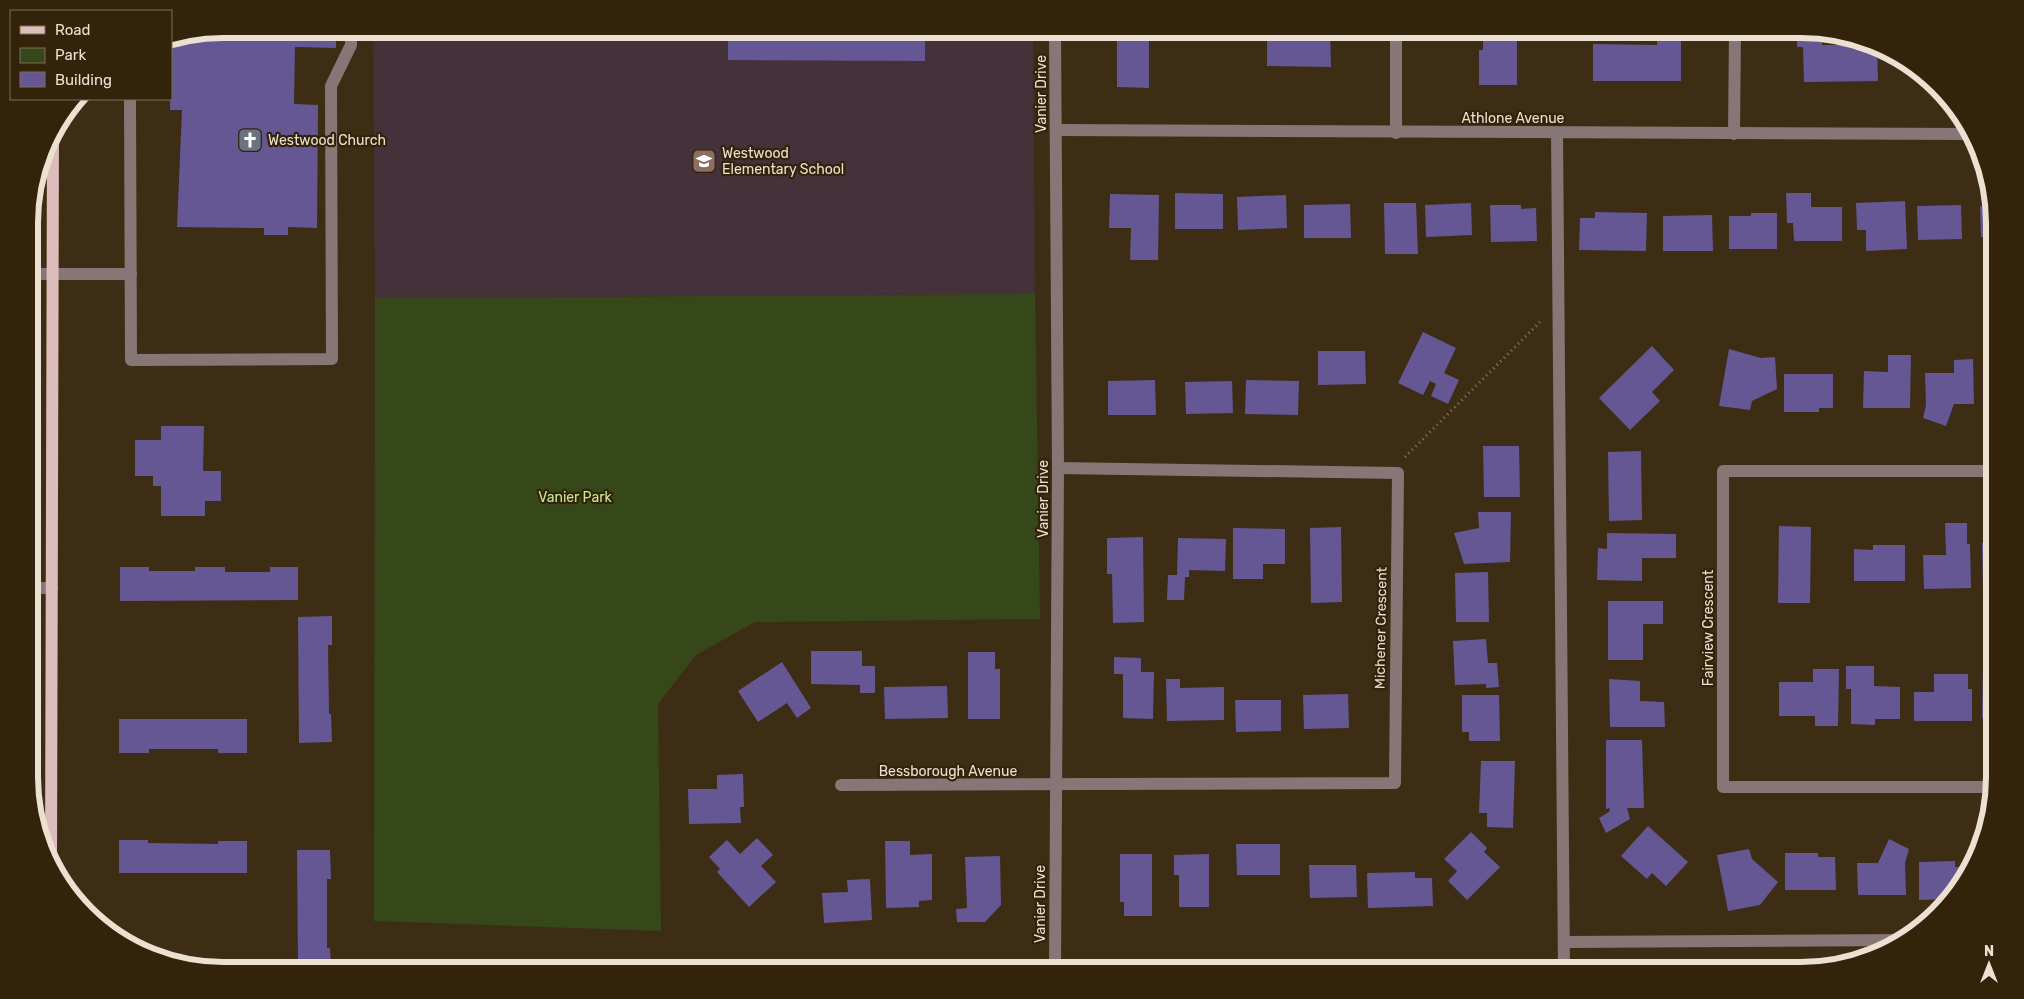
<svg xmlns="http://www.w3.org/2000/svg" width="2024" height="999" font-family="Rubik,sans-serif">
	<style>
		.education { fill: #443139 }
		.green { fill: #36481a }
		.building { fill: #655794 }
		.lines { fill: none; stroke-linecap: round; stroke-linejoin: round }
		.path { stroke: #8b7d69; stroke-width: 3; stroke-dasharray: 1 4; stroke-linecap: butt }
		.minor { stroke: #867676; stroke-width: 12 }
		.major { stroke: #ddbcbc; stroke-width: 12 }
		.labels { text-anchor: middle; dominant-baseline: central; stroke-width: 4.5; stroke-linejoin: round; paint-order: stroke }
		.street-label { font-size: 14px; fill: #ebe0d2; stroke: #32230a }
		.poi-label { font-size: 14px; fill: #ebe0d2; stroke: #32230a; text-anchor: start }
		.park-label { font-size: 14px; fill: #c4ec90; stroke: #32230a }
		.rim { fill: none; stroke: #ebe0d2; stroke-width: 6 }
	</style>
	<rect width="100%" height="100%" fill="#3d2d14"/>
	<path class="education" d="M373 29H1033L1035 294 375 298Z"/>
	<path class="green" d="M1035 294 1040 619 755 622 696 655 658 704 661 931 374 921 375 298Z"/>
	<g class="building">
		<path d="M222 29H336V48L295 47 294 104 318 105 317 228 288 227V235H264V228L177 227 182 110H170L171 39Z"/>
		<path d="M728 29H925V61L728 60Z"/>
		<path d="M1483 29H1517V85H1479V50H1483Z"/>
		<path d="M1330 31 1331 67 1267 66V33Z"/>
		<path d="M1657 35H1681V81H1593V44L1657 45Z"/>
		<path d="M1797 35H1822V45H1857V42L1877 46 1878 81 1804 82 1803 47H1797Z"/>
		<path d="M1117 37H1149V88L1117 87Z"/>
		<path d="M1175 193 1223 194V229H1175Z"/>
		<path d="M1786 193H1811V207H1842V241H1794L1793 223H1787Z"/>
		<path d="M1110 194 1159 195 1158 260H1130L1131 228H1109Z"/>
		<path d="M1286 195 1287 228 1238 230 1237 197Z"/>
		<path d="M1905 201 1907 249 1866 251V230H1857L1856 203Z"/>
		<path d="M1384 203H1416L1418 254H1385Z"/>
		<path d="M1471 203 1472 235 1426 237 1425 205Z"/>
		<path d="M1350 204 1351 238H1304V205Z"/>
		<path d="M1490 205H1521V209L1536 208 1537 241 1491 242Z"/>
		<path d="M1961 205 1962 239 1918 240 1917 206Z"/>
		<path d="M1980 206H1994V237H1981Z"/>
		<path d="M1595 212 1647 213 1646 251 1579 250 1580 218H1595Z"/>
		<path d="M1751 213H1777V249H1729V216H1751Z"/>
		<path d="M1712 215 1713 251H1663V216Z"/>
		<path d="M1423 332 1456 348 1444 373 1459 380 1448 404 1431 396 1436 384 1430 381 1423 395 1398 383Z"/>
		<path d="M1652 346 1674 370 1652 392 1660 401 1630 430 1599 398Z"/>
		<path d="M1729 349 1761 358 1775 357 1777 389 1752 401 1750 410 1719 406Z"/>
		<path d="M1318 351H1365L1366 384 1318 385Z"/>
		<path d="M1888 355H1911L1910 408H1863L1864 371 1888 372Z"/>
		<path d="M1973 359 1974 404H1954L1946 426 1923 418 1926 405 1925 373H1954V360Z"/>
		<rect x="1992" y="359" width="2" height="45"/>
		<path d="M1784 374H1833V408H1819V412H1784Z"/>
		<path d="M1155 380 1156 415H1108V381Z"/>
		<path d="M1246 380 1299 381 1298 415 1245 414Z"/>
		<path d="M1232 381 1233 413 1186 414 1185 382Z"/>
		<path d="M161 426H204L203 471H221V501H205V516H161V486H153V476H135V440H161Z"/>
		<path d="M1483 446H1519L1520 497H1484Z"/>
		<path d="M1641 451 1642 520 1609 521 1608 452Z"/>
		<path d="M1478 512H1511L1510 562 1464 564 1454 533 1479 528Z"/>
		<path d="M1945 523H1967V544H1970L1971 588 1924 589 1923 555H1946Z"/>
		<path d="M1779 526 1811 527 1810 603H1778Z"/>
		<path d="M1341 527 1342 602 1311 603 1310 528Z"/>
		<path d="M1233 528 1285 529V564H1263V579H1233Z"/>
		<path d="M1607 533 1676 534V558H1642V581L1597 580 1598 548 1607 549Z"/>
		<path d="M1143 537 1144 622 1113 623 1112 574H1107V538Z"/>
		<path d="M1178 538 1226 539 1225 571 1189 570V577H1185L1184 600H1167L1168 575H1177Z"/>
		<path d="M1982 543H1995V589H1983Z"/>
		<path d="M1873 545H1905V581H1854V549L1873 550Z"/>
		<path d="M120 567H149V571H195V567H225V572H270V567H298V600L120 601Z"/>
		<path d="M1488 572 1489 622H1456L1455 573Z"/>
		<path d="M1608 601H1663V624H1643V660H1608Z"/>
		<path d="M332 616V645H328L329 714H331L332 742 299 743 298 617Z"/>
		<path d="M1486 639 1488 663H1497L1499 687 1486 688V684L1455 685 1453 641Z"/>
		<path d="M811 651H862V666H875V693H860V685L811 684Z"/>
		<path d="M968 652H995V669H1000V719H968Z"/>
		<path d="M1114 657 1141 658V672H1154L1153 719 1123 718V674H1114Z"/>
		<path d="M782 662 811 708 797 718 787 703 758 722 738 691Z"/>
		<path d="M1846 666H1874V686L1900 687V719H1875V725L1851 724V689H1846Z"/>
		<path d="M1813 669H1839L1838 726H1815V716H1779V682H1813Z"/>
		<path d="M1983 669H1995V718H1982Z"/>
		<path d="M1934 674H1968V689H1972V721H1914V692H1934Z"/>
		<path d="M1166 679H1180V688L1224 687V720L1167 721Z"/>
		<path d="M1609 679 1640 681V701L1664 702 1665 727H1610Z"/>
		<path d="M947 686 948 718 885 719 884 687Z"/>
		<path d="M1348 694 1349 728 1304 729 1303 695Z"/>
		<path d="M1462 695H1499L1500 741H1469V732H1462Z"/>
		<path d="M1235 700H1281V731L1236 732Z"/>
		<path d="M119 719H247V753H218V749H149V753H119Z"/>
		<path d="M1606 740H1642L1644 808H1627L1630 819 1606 833 1599 818 1609 812 1610 808 1606 809Z"/>
		<path d="M1481 761H1515L1513 828 1487 827V813H1479Z"/>
		<path d="M743 774 744 807H740L741 823 689 824 688 789H717V775Z"/>
		<path d="M1648 826 1688 862 1666 886 1652 873 1647 879 1621 856Z"/>
		<path d="M1471 832 1487 848 1484 852 1500 867 1467 900 1448 881 1457 871 1444 859Z"/>
		<path d="M757 838 773 855 761 866 776 882 749 907 717 872 720 869 709 857 727 840 740 854Z"/>
		<path d="M1889 839 1909 849 1905 863 1906 895H1858L1857 863H1878Z"/>
		<path d="M119 840H148V843L218 844V841H247V873H119Z"/>
		<path d="M885 841H910V855L932 854V900L919 901V907L886 908Z"/>
		<path d="M1236 844H1280V875H1237Z"/>
		<path d="M1749 849 1752 859 1778 882 1760 905 1728 911 1717 855Z"/>
		<path d="M297 850H330L331 879H327V948H330L331 970H298Z"/>
		<path d="M1785 853H1818V857H1835L1836 890H1785Z"/>
		<path d="M1120 854H1152V916H1124V902H1120Z"/>
		<path d="M1209 854V907H1179V875H1174V855Z"/>
		<path d="M1000 856 1001 905 985 922H957L956 909 967 908 965 857Z"/>
		<path d="M1955 861V867H1963V863H1975L1950 899 1919 900V862Z"/>
		<path d="M1309 865H1356L1357 897 1310 898Z"/>
		<path d="M1415 872V878H1432L1433 906 1368 908 1367 873Z"/>
		<path d="M870 879 872 920 824 923 822 893 848 892 847 880Z"/>
		<path d="M524 964H546L547 970H524Z"/>
	</g>
	<g class="lines">
		<path class="path" d="M1405 457 1540 322"/>
		<g class="minor">
			<path d="M1396 29V133"/>
			<path d="M130 99 131 360 332 359 331 86 351 45V29"/>
			<path d="M1056 130 1970 134"/>
			<path d="M1557 133 1564 970"/>
			<path d="M1734 134 1735 29"/>
			<path d="M29 274H131"/>
			<path d="M30 588H52"/>
			<path d="M841 785 1395 783 1398 473 1058 468"/>
			<path d="M1993 787H1723V471H1994"/>
			<path d="M1564 942 1905 940"/>
			<path d="M1055 970 1058 468 1055 29"/>
		</g>
		<path class="major" d="M51 864 53 131"/>
	</g>
	<defs>
		<g id="church-square" transform="scale(1.25)"><rect x="-9" y="-9" width="18" height="18" rx="4" fill="#6b7280" stroke="#32230a"/><path d="M-1.2-6h2.4v3.5h3.3v2.4h-3.3V6h-2.4V-.1h-3.3v-2.4h3.3Z" fill="#fff"/></g>
		<g id="school-square" transform="scale(1.25)"><rect x="-9" y="-9" width="18" height="18" rx="4" fill="#8d6e63" stroke="#32230a"/><path d="M0-5L7-2L0 1L-7-2ZM-4 1L0 2.5L4 1V4Q0 6-4 4Z" fill="#fff"/></g>
	</defs>
	<g fill-rule="evenodd">
		<use href="#church-square" x="250" y="140"/>
		<use href="#school-square" x="704" y="161"/>
	</g>
	<g class="labels">
		<g class="street-label">
			<text transform="translate(1041 94) rotate(-90)">Vanier Drive</text>
			<text x="1513" y="118">Athlone Avenue</text>
			<text transform="translate(1043 499) rotate(-90)">Vanier Drive</text>
			<text transform="translate(1381 628) rotate(-89)">Michener Crescent</text>
			<text transform="translate(1708 628) rotate(-90)">Fairview Crescent</text>
			<text x="948" y="771">Bessborough Avenue</text>
			<text transform="translate(1040 904) rotate(-90)">Vanier Drive</text>
		</g>
		<g class="poi-label">
			<text x="268" y="140">Westwood Church</text>
			<text x="722" y="153">Westwood<tspan x="722" dy="16">Elementary School</tspan></text>
		</g>
		<g class="park-label">
			<text x="575" y="497">Vanier Park</text>
		</g>
	</g>
	<path d="M0 0H2024V999H0ZM223 38H1801A185 185 0 0 1 1986 223V777A185 185 0 0 1 1801 962H223A185 185 0 0 1 38 777V223A185 185 0 0 1 223 38Z" fill="#32230a" fill-rule="evenodd"/>
	<path class="rim" d="M223 38H1801A185 185 0 0 1 1986 223V777A185 185 0 0 1 1801 962H223A185 185 0 0 1 38 777V223A185 185 0 0 1 223 38Z"/>
	<rect x="10" y="10" width="162" height="90" fill="#32230a" stroke="#7c6f5a"/>
	<rect x="20" y="26" width="25" height="8" fill="#ddbcbc" stroke="#7c6f5a"/>
	<text x="55" y="35" font-size="15" fill="#ebe0d2">Road</text>
	<rect x="20" y="48" width="25" height="15" fill="#36481a" stroke="#7c6f5a"/>
	<text x="55" y="60" font-size="15" fill="#ebe0d2">Park</text>
	<rect x="20" y="72" width="25" height="15" fill="#655794" stroke="#7c6f5a"/>
	<text x="55" y="85" font-size="15" fill="#ebe0d2">Building</text>
	<g transform="translate(1989 964)" stroke="#32230a" stroke-width="4" paint-order="stroke">
	<path d="M0-4L9 19L0 12L-9 19Z" fill="#ebe0d2"/>
	<text y="-8" font-size="14" font-weight="bold" text-anchor="middle" fill="#ebe0d2">N</text>
	</g>
</svg>
